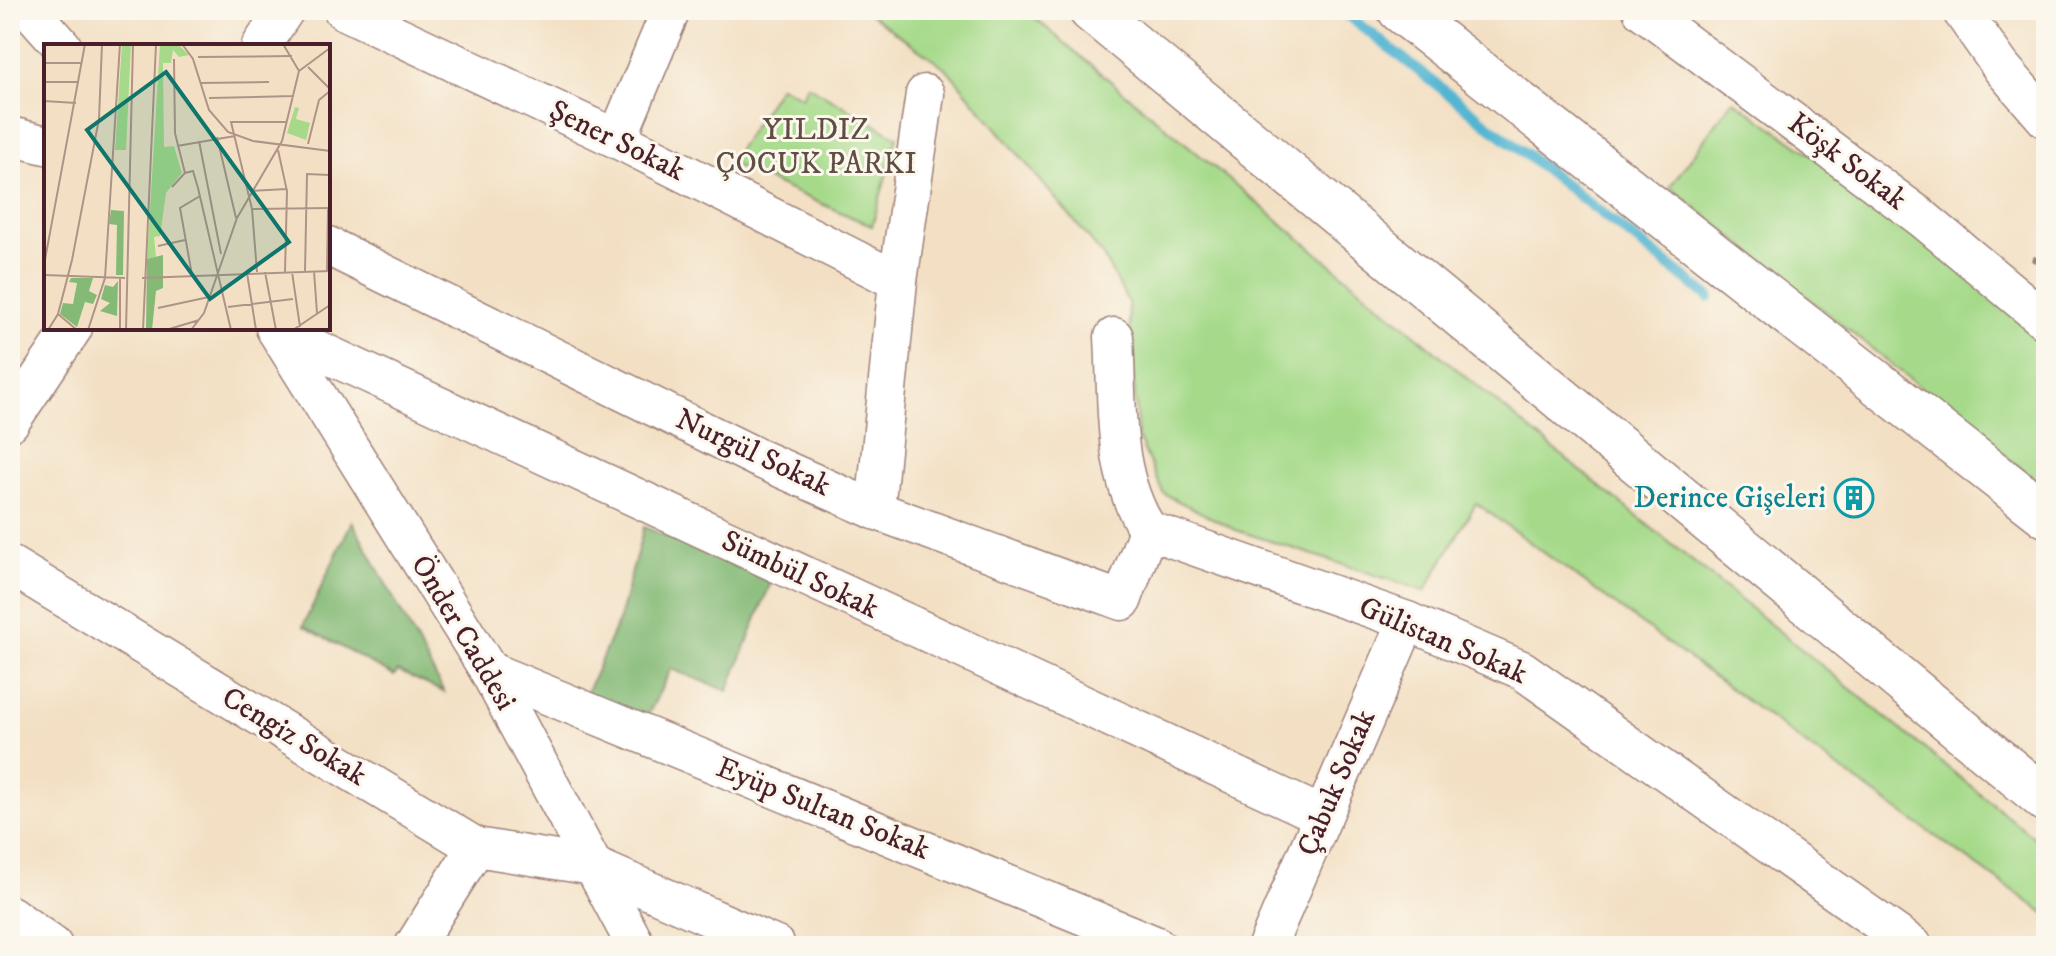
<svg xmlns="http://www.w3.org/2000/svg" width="2056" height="956" font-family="'IM FELL DW Pica',serif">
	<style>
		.green { fill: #a6da8a; stroke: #787c5a; stroke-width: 2 }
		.forest { fill: #84ba76; stroke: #676c50; stroke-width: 2 }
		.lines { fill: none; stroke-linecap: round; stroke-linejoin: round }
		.stream { stroke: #52b5d1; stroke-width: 11 }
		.street-casing { stroke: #9e8078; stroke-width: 41 }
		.secondary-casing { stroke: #9e8078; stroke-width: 47 }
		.path { stroke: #9e8078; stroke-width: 5; stroke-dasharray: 6 6; stroke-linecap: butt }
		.street { stroke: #fff; stroke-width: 38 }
		.secondary { stroke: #fff; stroke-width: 44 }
		.labels { text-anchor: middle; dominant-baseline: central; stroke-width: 6; stroke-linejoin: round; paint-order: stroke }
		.park-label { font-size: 30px; fill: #614e43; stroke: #fbf7ec }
		.street-label { font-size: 30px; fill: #4a1f2b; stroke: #fbf7ec }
		.culture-label { font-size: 30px; fill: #0d838f; stroke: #fbf7ec; text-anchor: end }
		.inset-road { fill: none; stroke: #af9387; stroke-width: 2 }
		.view { fill: #0f766e; fill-opacity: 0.15; stroke: #0f766e; stroke-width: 4 }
		.inset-edge { fill: none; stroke: #4a1f2b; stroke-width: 4 }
	</style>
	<rect width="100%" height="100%" fill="#fbf7ec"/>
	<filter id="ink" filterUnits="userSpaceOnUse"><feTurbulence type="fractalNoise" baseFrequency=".0125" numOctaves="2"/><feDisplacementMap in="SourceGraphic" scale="16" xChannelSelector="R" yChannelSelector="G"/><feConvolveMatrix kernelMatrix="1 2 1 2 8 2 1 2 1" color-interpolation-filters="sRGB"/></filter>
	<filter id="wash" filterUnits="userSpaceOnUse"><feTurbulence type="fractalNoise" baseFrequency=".006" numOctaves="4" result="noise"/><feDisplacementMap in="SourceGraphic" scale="32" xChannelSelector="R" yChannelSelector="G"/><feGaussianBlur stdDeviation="1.8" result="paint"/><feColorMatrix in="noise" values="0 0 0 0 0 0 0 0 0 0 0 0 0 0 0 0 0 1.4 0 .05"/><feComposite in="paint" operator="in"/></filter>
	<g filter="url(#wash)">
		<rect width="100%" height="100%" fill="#f3e0c4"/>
		<g class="green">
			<path d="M864 10H1025L1529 429 2046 847V914L1830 762 1476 503 1425 591 1236 530 1164 494 1138 437 1128 302 1102 254 947 69Z"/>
			<path d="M807 85 897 137 872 226 729 163 780 86 802 97Z"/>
			<path d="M1733 100 1906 220 2046 336V488L1670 187Z"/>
		</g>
		<g class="forest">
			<path d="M352 521 444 692 398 671 394 676 303 626Z"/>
			<path d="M644 527 771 582 728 691 671 669 644 723 583 701 619 619Z"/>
		</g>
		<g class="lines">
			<path class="stream" d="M1341 10 1709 297"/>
		</g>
	</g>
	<g filter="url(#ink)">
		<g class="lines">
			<g class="street-casing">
				<g id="street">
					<path d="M30 10 62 46"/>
					<path d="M343 10 617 139 898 281 875 510"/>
					<path d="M1642 10 1922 218 2046 321"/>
					<path d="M1961 10 2001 67 2046 119"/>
					<path d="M261 46 285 10"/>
					<path d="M10 136 46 145"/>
					<path d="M617 139 671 10"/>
					<path d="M328 246 758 458 875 510 1122 601 1148 530"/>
					<path d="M898 281 925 94"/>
					<path d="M275 328 489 671 636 946"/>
					<path d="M277 331 1323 816"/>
					<path d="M1114 337C1118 404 1111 472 1148 530L1407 621 1522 670 1913 946"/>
					<path d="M10 422 73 328"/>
					<path d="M10 565 476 847 593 866 776 946"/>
					<path d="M489 671 1157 946"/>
					<path d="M10 915 53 946"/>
					<path d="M414 946 476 847"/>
					<path d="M1267 946 1407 621"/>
				</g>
			</g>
			<g class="secondary-casing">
				<g id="secondary">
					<path d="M1091 10 2046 800"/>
					<path d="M1400 10 2046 515"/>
				</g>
			</g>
			<path class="path" d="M2033 262 2046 243"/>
			<use href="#street" class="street"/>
			<use href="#secondary" class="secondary"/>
		</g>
	</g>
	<defs>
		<g id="building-ring" transform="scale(2)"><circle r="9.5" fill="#fbf7ec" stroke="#0f9aa8" stroke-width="1.5"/><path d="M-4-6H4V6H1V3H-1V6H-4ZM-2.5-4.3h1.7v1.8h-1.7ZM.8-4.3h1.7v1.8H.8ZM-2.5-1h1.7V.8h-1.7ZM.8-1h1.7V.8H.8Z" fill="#0f9aa8"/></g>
	</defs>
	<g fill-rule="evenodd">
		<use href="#building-ring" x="1854" y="498"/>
	</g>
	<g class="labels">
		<g class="park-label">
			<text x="816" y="130">YILDIZ<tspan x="816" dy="34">ÇOCUK PARKI</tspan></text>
		</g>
		<g class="street-label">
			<text transform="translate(617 141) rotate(26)">Şener Sokak</text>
			<text transform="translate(1847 162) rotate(37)">Köşk Sokak</text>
			<text transform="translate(753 453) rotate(25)">Nurgül Sokak</text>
			<text transform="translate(800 575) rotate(25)">Sümbül Sokak</text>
			<text transform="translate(463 633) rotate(59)">Önder Caddesi</text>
			<text transform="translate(1443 641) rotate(23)">Gülistan Sokak</text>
			<text transform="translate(294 737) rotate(31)">Cengiz Sokak</text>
			<text transform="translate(1337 783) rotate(-67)">Çabuk Sokak</text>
			<text transform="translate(823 809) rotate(22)">Eyüp Sultan Sokak</text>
		</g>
		<g class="culture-label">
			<text x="1826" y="498">Derince Gişeleri</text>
		</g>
	</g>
	<g transform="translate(44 44)">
		<rect width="286" height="286" fill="#f3e0c4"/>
		<path d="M78 0H87L82 106H71ZM116 0H134L145 11 135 13 129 6 127 19H119L120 103 130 102 138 129 122 149 116 192 110 193 112 213 103 215ZM251 63 255 64 252 75 266 79 262 96 243 89Z" fill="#a6da8a"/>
		<path d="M67 166 80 167 79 231H72L73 181 65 180ZM119 211V244L112 247 108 286H102L103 215ZM27 234H49L45 247 53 251 49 260 41 258 33 283 16 270 19 259 29 260 33 239 25 238ZM74 237 73 272 56 267 66 259 57 255 61 241 69 243Z" fill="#84ba76"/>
		<path class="inset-road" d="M138 0 149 15 165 66 184 88 209 97 286 107M154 13 248 12M0 19H38M264 23 286 45M255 27 286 4M0 38H35M156 39 225 38M165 54 250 52M0 57 32 59M173 93 192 174M155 97 177 210M264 100 275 56 286 47M133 102 191 92M234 106 243 147 241 228M141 129 149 127 154 144 187 286M128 143 141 129 131 89 130 15M207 147 243 145M208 165 286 164M114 202 141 196M0 221 41 0M261 227 263 130 286 131M270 227 273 269M283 227 284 164M213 228 208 165 187 78H243M221 228 232 286M248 228 256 283M203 229 212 286M0 231 81 234M148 231 136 164 156 152M98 234 286 227M184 263 249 255M114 264 165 253M14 270 33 286M4 286 14 270 28 216 55 75 58 0M44 286 61 234 76 0M76 286V233M82 286 89 0M99 286 112 0M122 286 155 276M147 286 160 269 193 174 238 97 255 27 239 0M249 286 286 261"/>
		<path class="view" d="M122 28 245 198 166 255 43 86Z"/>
		<rect width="286" height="286" class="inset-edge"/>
	</g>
	<rect width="2056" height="956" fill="none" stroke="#fbf7ec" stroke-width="40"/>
</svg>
